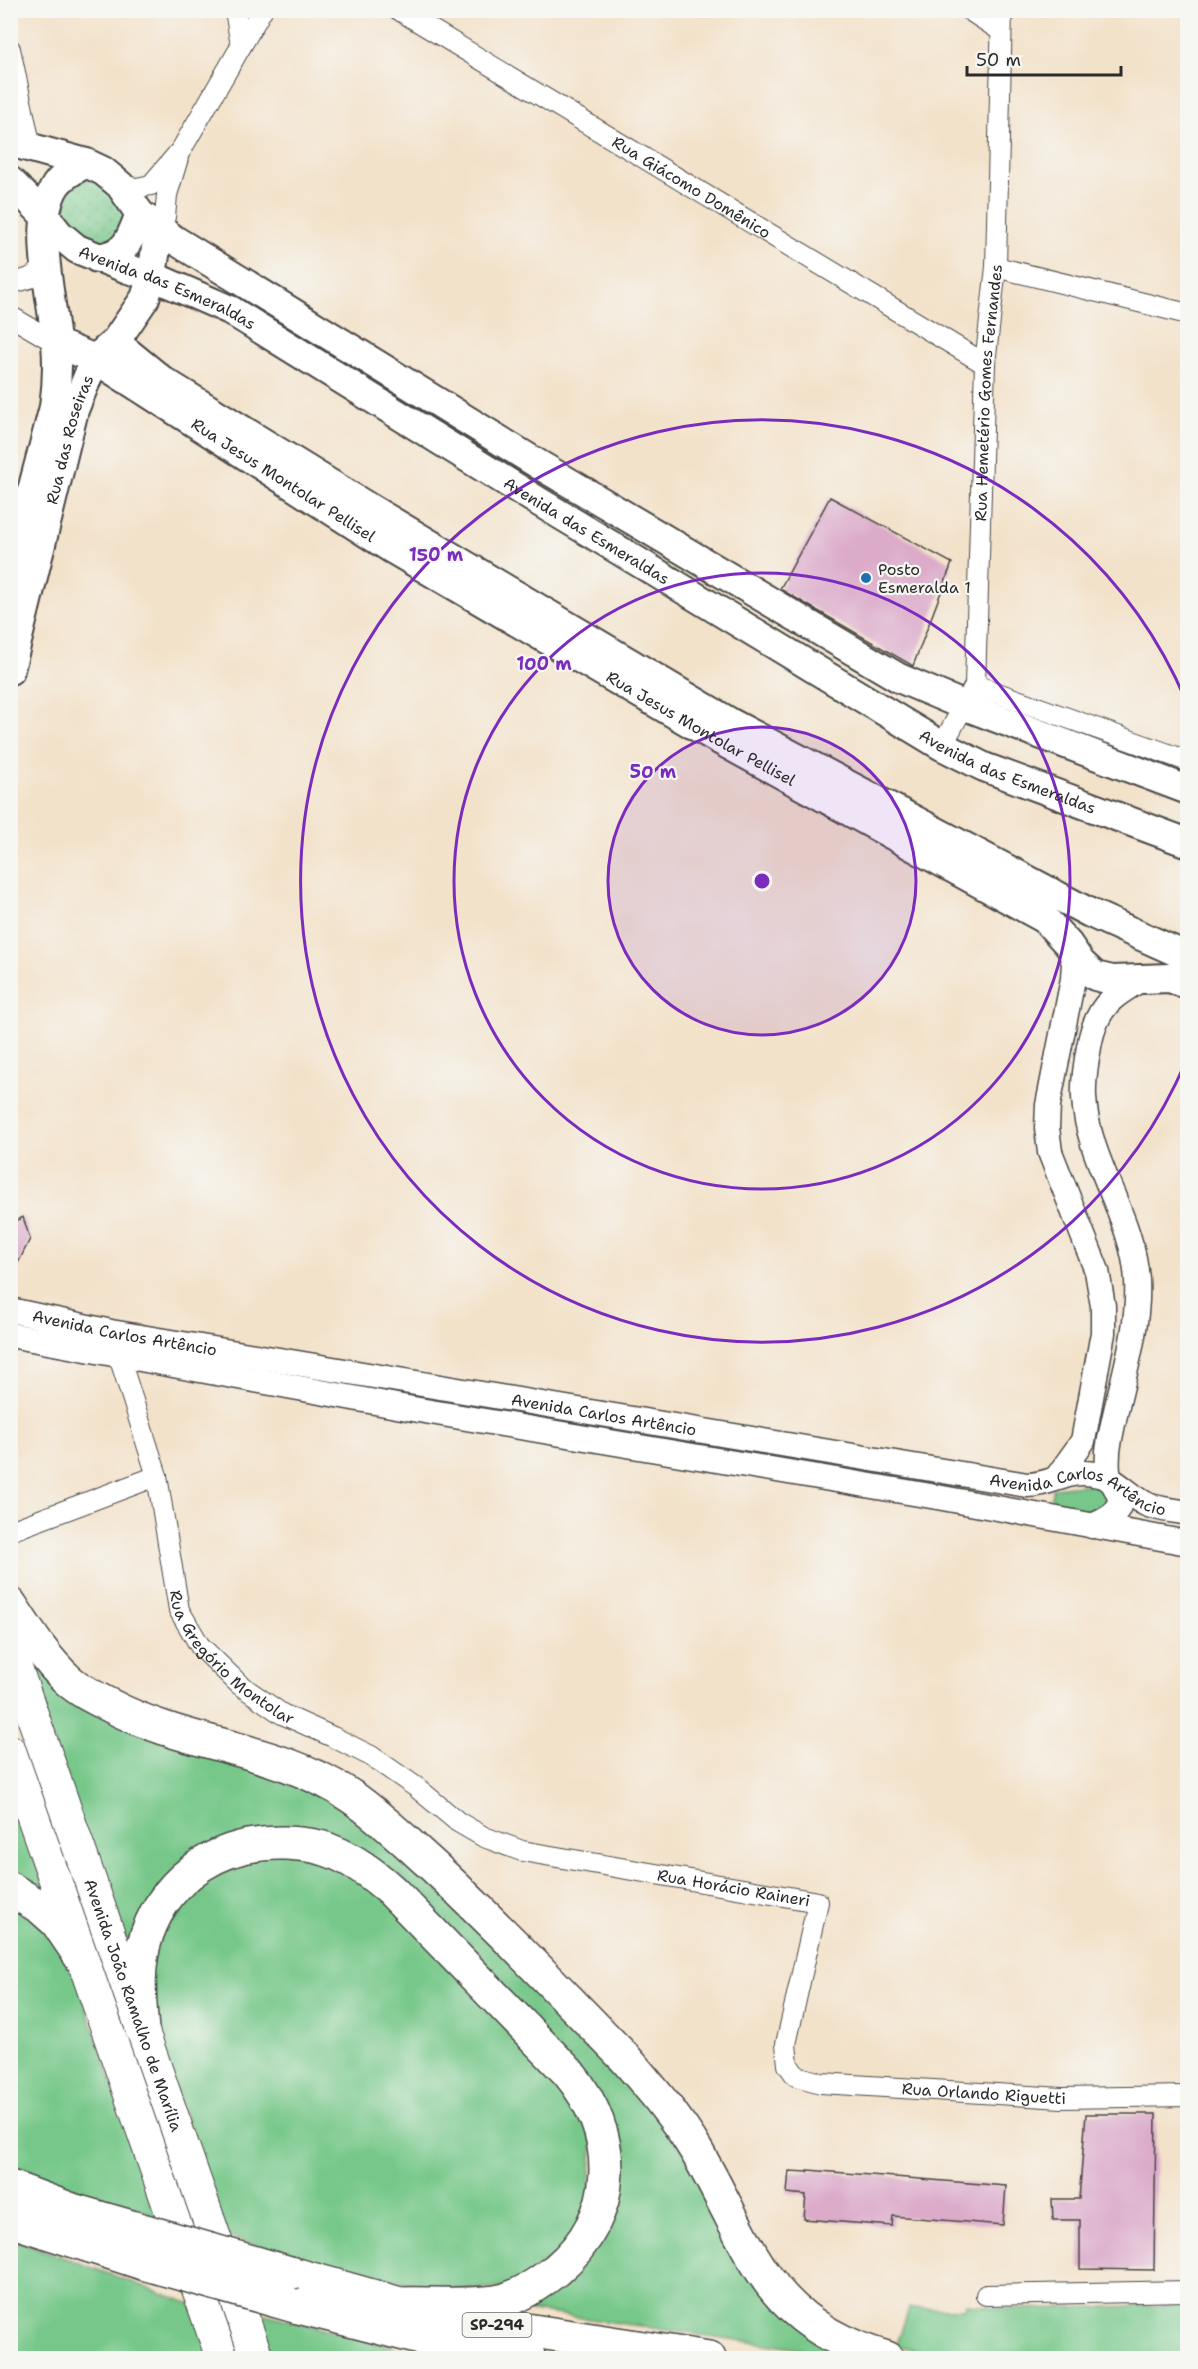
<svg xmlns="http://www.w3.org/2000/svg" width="1198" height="2369" font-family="'Shantell Sans',sans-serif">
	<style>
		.green { fill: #76c789; stroke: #50795a; stroke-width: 1.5 }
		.park { fill: url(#park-dots); stroke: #50795a; stroke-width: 1.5 }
		.building { fill: #dcabca }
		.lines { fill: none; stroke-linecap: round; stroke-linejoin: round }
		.minor-casing { stroke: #494643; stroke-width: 22 }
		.tertiary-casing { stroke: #494643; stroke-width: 27 }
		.secondary-casing { stroke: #494643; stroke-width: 32 }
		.primary-casing { stroke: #494643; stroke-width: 34 }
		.motorway-casing { stroke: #494643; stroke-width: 36 }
		.minor { stroke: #fff; stroke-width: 20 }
		.tertiary { stroke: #fff; stroke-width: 24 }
		.secondary { stroke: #fff; stroke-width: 28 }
		.primary { stroke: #fff; stroke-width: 32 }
		.motorway { stroke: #fff; stroke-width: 33 }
		.motorway-bridge-casing { stroke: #494643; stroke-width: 36; stroke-linecap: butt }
		.motorway-bridge { stroke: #fff; stroke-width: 33 }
		.ring { fill: none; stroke: #7b2cbf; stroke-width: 3 }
		.poi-dot { fill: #1f6fb2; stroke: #f6f6f2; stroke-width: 2 }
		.labels { text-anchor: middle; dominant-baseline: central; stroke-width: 4.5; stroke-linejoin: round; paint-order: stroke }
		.shield { fill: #f6f6f2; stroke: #686867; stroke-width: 1.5 }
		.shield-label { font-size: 15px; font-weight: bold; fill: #2b2b2b }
		.street-label { font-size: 16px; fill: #2b2b2b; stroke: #f6f6f2 }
		.poi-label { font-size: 16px; fill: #2b2b2b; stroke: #f6f6f2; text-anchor: start }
		.centre { fill: #7b2cbf; stroke: #f6f6f2; stroke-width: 3 }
		.ring-label { font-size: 18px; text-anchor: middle; font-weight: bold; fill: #7b2cbf; stroke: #f6f6f2; stroke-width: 4.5; stroke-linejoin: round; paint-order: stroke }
	</style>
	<defs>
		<pattern id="park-dots" width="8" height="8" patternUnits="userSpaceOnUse" patternTransform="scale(1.5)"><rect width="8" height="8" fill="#76c789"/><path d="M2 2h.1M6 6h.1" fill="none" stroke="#61a270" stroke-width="1.8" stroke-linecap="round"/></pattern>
	</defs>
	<rect width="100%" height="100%" fill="#f6f6f2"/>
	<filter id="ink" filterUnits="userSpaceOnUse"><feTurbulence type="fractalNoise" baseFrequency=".0167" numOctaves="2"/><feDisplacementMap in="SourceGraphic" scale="12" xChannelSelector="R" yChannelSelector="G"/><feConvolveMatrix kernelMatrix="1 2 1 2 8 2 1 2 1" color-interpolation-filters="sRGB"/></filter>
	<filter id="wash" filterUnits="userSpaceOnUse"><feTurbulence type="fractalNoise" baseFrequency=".008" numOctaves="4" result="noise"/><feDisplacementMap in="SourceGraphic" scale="24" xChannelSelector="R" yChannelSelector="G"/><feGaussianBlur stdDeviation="1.35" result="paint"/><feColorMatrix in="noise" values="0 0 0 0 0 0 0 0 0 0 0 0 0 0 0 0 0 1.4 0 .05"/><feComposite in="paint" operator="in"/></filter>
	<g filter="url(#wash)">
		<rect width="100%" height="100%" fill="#f3e2ca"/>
		<g class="green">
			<path d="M1102 1483 1113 1504 1092 1515 1061 1509 1052 1499 1053 1488Z"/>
			<path d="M11 1622 38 1656 340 1799 598 2040 843 2355 505 2307 562 2277 608 2138 374 1866 206 1854 132 1968Z"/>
			<path d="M10 1786 51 1905 11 1878Z"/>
			<path d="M281 1848 370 1878 595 2126 586 2229 514 2288 418 2289 410 2283 344 2270 228 2237 154 2031 147 1959 190 1880Z"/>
			<path d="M10 1897 66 1947 157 2216 105 2200 11 2165Z"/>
			<path d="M10 2238 192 2304 211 2358H11Z"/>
			<path d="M966 2304 1012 2309 1187 2305V2358C1129 2358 1070 2358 1011 2357 973 2355 934 2355 896 2347L909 2308 965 2309Z"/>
			<path d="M254 2311 433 2358H272Z"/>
		</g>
		<path class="park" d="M83 178C106 180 115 199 126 218L117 240 95 246 70 232 59 211 61 199Z"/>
		<g id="blocks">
			<g class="building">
				<path d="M830 497 952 563 913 666 780 589Z"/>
				<path d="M23 1217 30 1239 10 1279V1225Z"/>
				<path d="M1086 2114H1156L1154 2270 1080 2269V2220H1053L1052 2199H1079Z"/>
				<path d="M808 2170 1006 2186 1003 2225 893 2216 892 2226 804 2219 806 2195 787 2193 789 2171 808 2172Z"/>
			</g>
		</g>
	</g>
	<g filter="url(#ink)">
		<use href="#blocks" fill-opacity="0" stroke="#494643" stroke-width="1.5"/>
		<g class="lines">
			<g class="minor-casing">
				<g id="minor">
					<path d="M235 10 241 46"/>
					<path id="s1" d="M399 10 985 364"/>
					<path d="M969 10 1001 31"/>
					<path d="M10 49 31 148"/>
					<path d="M120 185 137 188 151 185 181 150 262 10"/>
					<path d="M159 227 165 217 167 195 178 158"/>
					<path d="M996 267 1188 314"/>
					<path d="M10 284 30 278 46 268"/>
					<path d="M10 316 56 343"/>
					<path d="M975 685 1188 761"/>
					<path id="s2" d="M942 746 975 685 985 364 996 267 1002 10"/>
					<path id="s3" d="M115 1344 157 1476 179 1610 200 1646 240 1685 282 1714 333 1737 371 1756 416 1787 458 1822 484 1837 522 1851 818 1902 786 2044 788 2065 796 2076 821 2083 1062 2098 1188 2096"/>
					<path d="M10 1531 157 1476"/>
					<path d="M986 2295 1188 2291"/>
				</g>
			</g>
			<g class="tertiary-casing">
				<g id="tertiary">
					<path id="s4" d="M10 1310 111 1332 1027 1485C1055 1485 1067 1467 1099 1475 1117 1480 1130 1496 1146 1504 1158 1510 1175 1510 1188 1513"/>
					<path d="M10 1335 413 1409 937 1497 1188 1543"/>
					<path d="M1058 1476 1083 1441 1103 1333V1306L1097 1271 1050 1152 1047 1128 1048 1105 1073 979 1074 963 1068 944"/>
					<path d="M1092 1526C1106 1520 1126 1511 1118 1493 1115 1485 1109 1479 1108 1471 1107 1464 1108 1457 1108 1451 1116 1395 1140 1338 1137 1280 1133 1216 1087 1161 1084 1097 1083 1080 1086 1063 1089 1047 1092 1028 1098 1012 1112 999 1121 991 1133 985 1142 978"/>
				</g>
			</g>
			<g class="secondary-casing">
				<g id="secondary">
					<path d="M10 142 86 163 103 171 120 185 140 214 173 239 538 464 899 678 965 706 1188 790"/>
					<path id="s5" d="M10 181 45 216 59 234 77 249 128 269 152 276 230 310 523 492 942 746 984 767 1188 843"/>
					<path d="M97 258C128 254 129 240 140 214"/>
					<path d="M115 342 163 381 366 506 731 723 1090 913 1188 957"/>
					<path id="s6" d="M56 343 95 359 392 549 716 738 1045 919 1068 944 1081 963 1095 976 1112 980 1170 978 1188 985"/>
					<path d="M10 574 54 407C57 386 58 365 56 343 53 300 31 223 56 185 63 175 76 169 86 163"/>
					<path id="s7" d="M10 670 74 410 95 359 115 342 145 298 152 276 159 227"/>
				</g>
			</g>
			<g class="primary-casing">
				<g id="primary">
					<path id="s8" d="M10 1651 257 2358"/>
					<path d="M10 1751 222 2358"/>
				</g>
			</g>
			<g class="motorway-casing">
				<g id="motorway">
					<path d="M10 1604C27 1630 45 1659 68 1680 80 1691 97 1699 111 1706 187 1746 280 1748 352 1797 381 1817 406 1842 432 1865 499 1927 561 1993 625 2058 651 2088 677 2118 697 2152 753 2250 765 2323 887 2358"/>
					<path d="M10 1889 40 1907 57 1922 82 1959"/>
					<path d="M142 2030C139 1997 136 1966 147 1934 169 1873 223 1841 286 1843 302 1844 317 1845 331 1851 355 1860 374 1875 392 1891L568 2072C620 2135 621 2215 556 2270 541 2282 524 2294 505 2300 481 2307 428 2303 400 2304"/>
					<path d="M10 2187 72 2210 149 2232"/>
					<path d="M10 2220 143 2263"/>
					<path d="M290 2273 400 2304 507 2327 709 2358"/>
					<path d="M295 2306 448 2345 529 2358"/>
				</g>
			</g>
			<use href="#minor" class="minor"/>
			<use href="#tertiary" class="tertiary"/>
			<use href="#secondary" class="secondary"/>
			<use href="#primary" class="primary"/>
			<use href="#motorway" class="motorway"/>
			<g class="motorway-bridge-casing">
				<g id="motorway-bridge">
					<path d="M149 2232 290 2273"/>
					<path d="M143 2263 295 2306"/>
				</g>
			</g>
			<use href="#motorway-bridge" class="motorway-bridge"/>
		</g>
	</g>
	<circle cx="762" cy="881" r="154" fill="#7b2cbf" fill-opacity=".12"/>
	<g class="ring">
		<circle cx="762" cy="881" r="154"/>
		<circle cx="762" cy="881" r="308"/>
		<path d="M1186 1061A461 461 0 1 1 1186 701"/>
	</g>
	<circle class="poi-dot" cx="866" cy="578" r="6"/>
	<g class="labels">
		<rect class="shield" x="462.5" y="2313" width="69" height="24" rx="4.5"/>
		<g class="shield-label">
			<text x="497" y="2325">SP-294</text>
		</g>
		<g class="street-label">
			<text stroke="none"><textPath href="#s1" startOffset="342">Rua Giácomo Domênico</textPath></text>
			<text stroke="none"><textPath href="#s5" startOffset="194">Avenida das Esmeraldas</textPath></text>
			<text stroke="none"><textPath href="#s2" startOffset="362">Rua Hemetério Gomes Fernandes</textPath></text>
			<text stroke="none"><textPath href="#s7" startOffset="238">Rua das Roseiras</textPath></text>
			<text stroke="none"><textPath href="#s6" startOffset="266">Rua Jesus Montolar Pellisel</textPath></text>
			<text stroke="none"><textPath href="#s5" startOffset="680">Avenida das Esmeraldas</textPath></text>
			<text stroke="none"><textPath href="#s6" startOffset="752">Rua Jesus Montolar Pellisel</textPath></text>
			<text stroke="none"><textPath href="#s5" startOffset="1166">Avenida das Esmeraldas</textPath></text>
			<text stroke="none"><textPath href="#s4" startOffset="117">Avenida Carlos Artêncio</textPath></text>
			<text stroke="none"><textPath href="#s4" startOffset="603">Avenida Carlos Artêncio</textPath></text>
			<text stroke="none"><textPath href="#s4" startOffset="1088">Avenida Carlos Artêncio</textPath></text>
			<text stroke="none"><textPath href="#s3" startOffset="345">Rua Gregório Montolar</textPath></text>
			<text stroke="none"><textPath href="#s3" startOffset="916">Rua Horácio Raineri</textPath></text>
			<text stroke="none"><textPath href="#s8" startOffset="375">Avenida João Ramalho de Marília</textPath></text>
			<text stroke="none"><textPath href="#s3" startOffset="1371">Rua Orlando Riguetti</textPath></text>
		</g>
		<g class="poi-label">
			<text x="878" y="569">Posto<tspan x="878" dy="18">Esmeralda 1</tspan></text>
		</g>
	</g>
	<circle cx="762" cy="881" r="9" class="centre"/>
	<g class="ring-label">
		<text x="436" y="561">150 m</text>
		<text x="544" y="670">100 m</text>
		<text x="653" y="778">50 m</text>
	</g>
	<rect width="1198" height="2369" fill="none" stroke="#f6f6f2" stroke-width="36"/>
	<path d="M967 66v9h154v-9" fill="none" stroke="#2b2b2b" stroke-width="3"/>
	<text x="976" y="66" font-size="18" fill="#2b2b2b" stroke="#f6f6f2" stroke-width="4.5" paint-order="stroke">50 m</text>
</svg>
